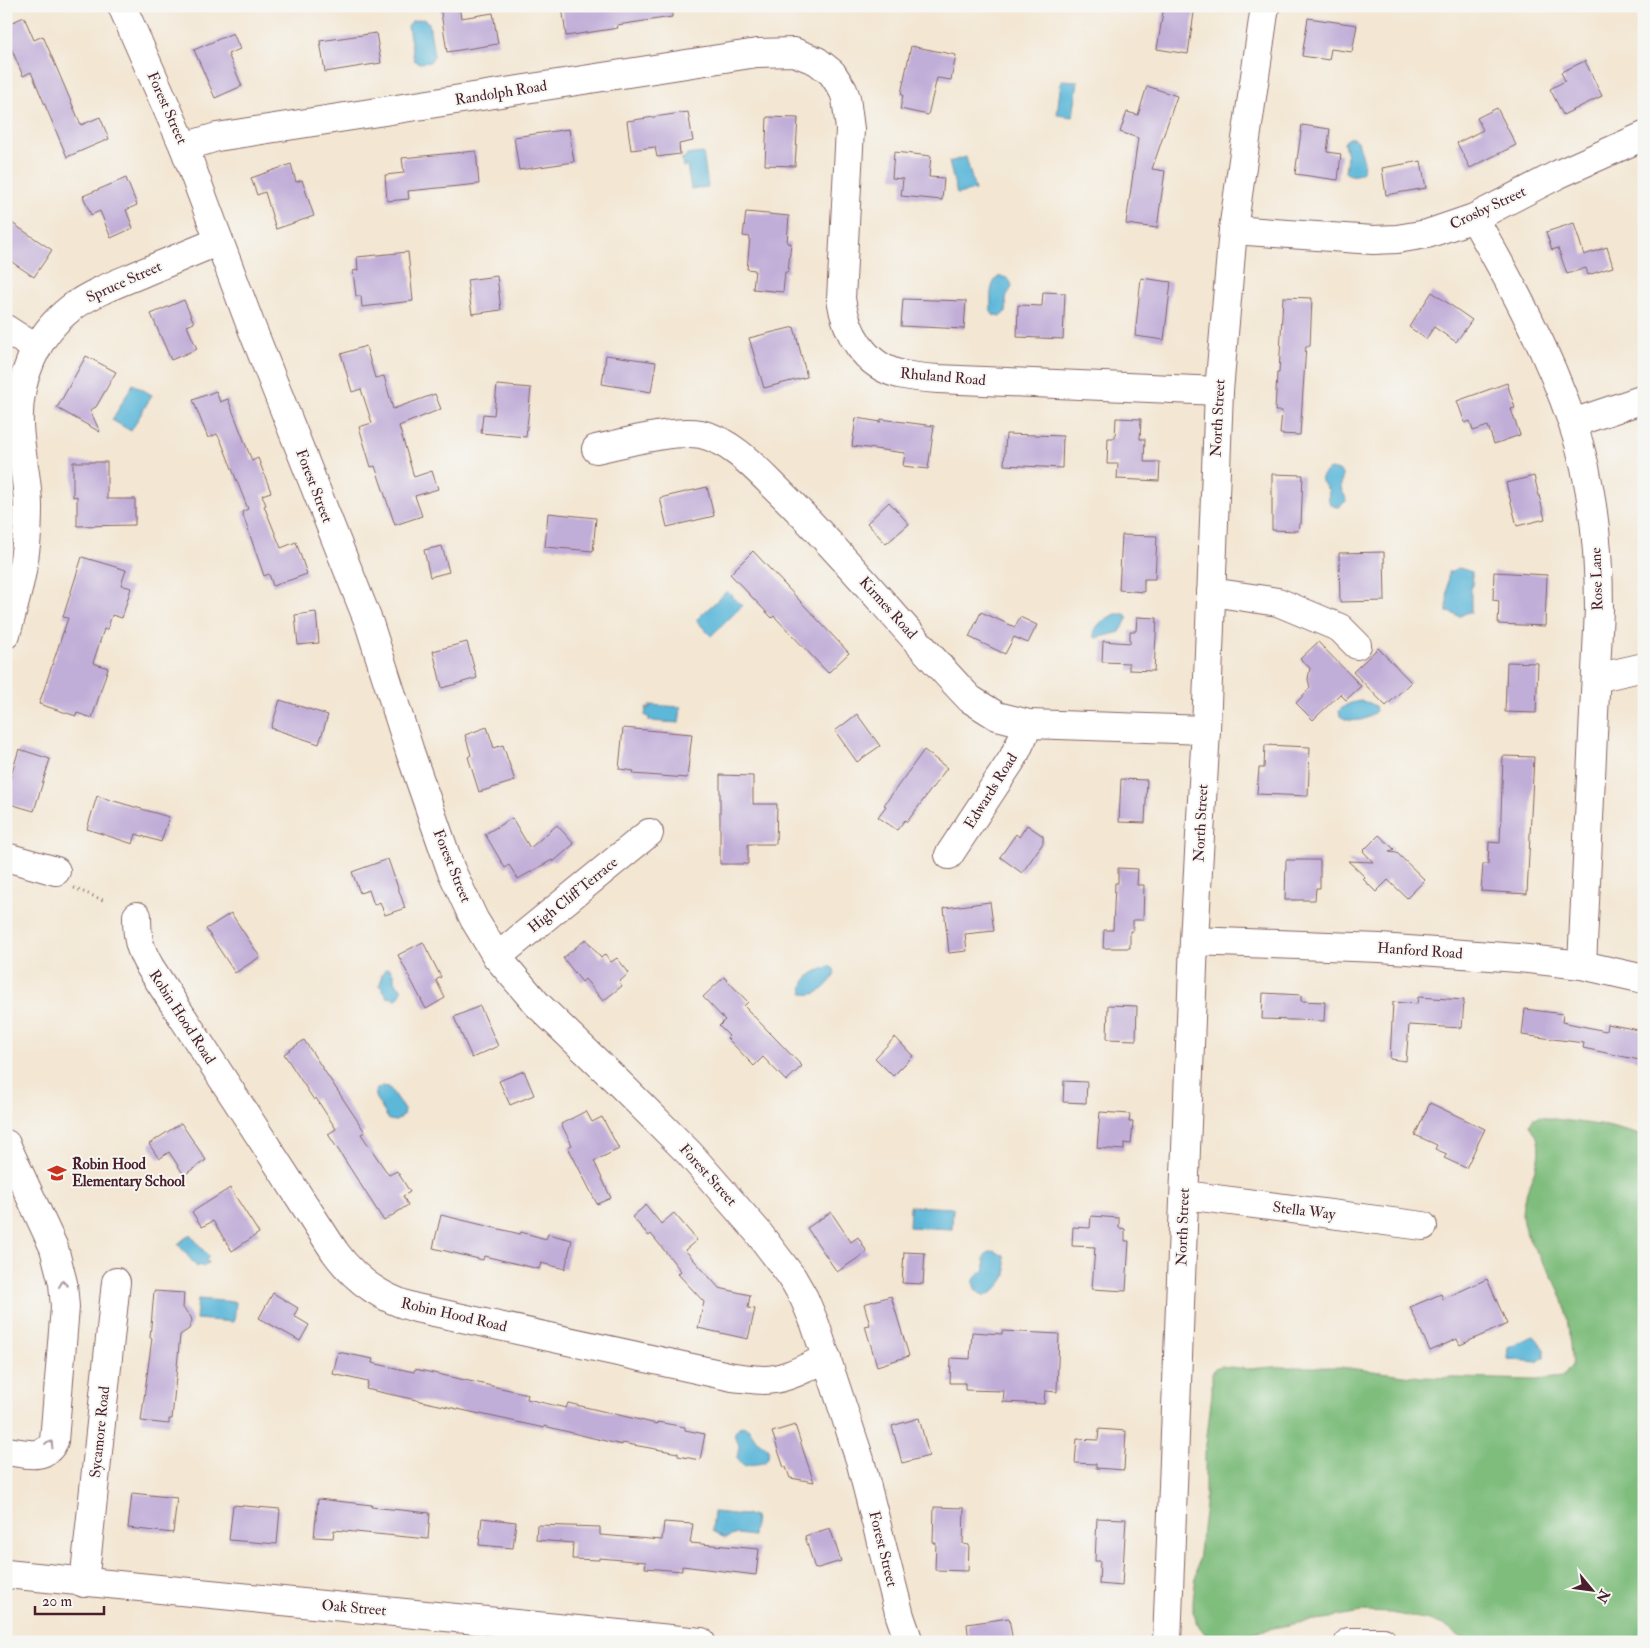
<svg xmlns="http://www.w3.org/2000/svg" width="1650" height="1648" font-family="'IM FELL Double Pica',serif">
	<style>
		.forest { fill: #7fbd7d; stroke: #646e54 }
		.water { fill: #5bb7d9; stroke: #526b82 }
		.building { fill: #c1aed8 }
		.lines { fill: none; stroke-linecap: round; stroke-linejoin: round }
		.minor-casing { stroke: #856565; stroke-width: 30 }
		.path { stroke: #856565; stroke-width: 3; stroke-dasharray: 1 4; stroke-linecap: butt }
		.minor { stroke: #fff; stroke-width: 28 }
		.oneway { stroke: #ae9aa0 }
		.labels { text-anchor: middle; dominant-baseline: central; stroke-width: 4; stroke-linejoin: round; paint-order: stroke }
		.street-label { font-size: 15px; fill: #4a1f2b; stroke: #f6f6f2 }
		.poi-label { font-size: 15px; font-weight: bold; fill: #4a1f2b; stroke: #f6f6f2; text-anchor: start }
	</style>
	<rect width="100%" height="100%" fill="#f6f6f2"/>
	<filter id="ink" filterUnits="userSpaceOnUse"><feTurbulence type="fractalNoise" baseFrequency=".02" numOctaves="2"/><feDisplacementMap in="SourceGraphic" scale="10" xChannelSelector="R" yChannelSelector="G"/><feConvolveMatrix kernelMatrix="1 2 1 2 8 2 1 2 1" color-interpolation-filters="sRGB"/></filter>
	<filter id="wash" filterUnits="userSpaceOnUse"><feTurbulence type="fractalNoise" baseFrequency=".0096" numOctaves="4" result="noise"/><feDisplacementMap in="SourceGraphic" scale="20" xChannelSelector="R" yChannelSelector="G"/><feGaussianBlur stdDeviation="1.12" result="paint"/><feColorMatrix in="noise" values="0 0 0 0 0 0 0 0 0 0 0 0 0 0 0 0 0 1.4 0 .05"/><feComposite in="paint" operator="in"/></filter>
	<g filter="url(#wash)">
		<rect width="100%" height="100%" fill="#f3e6d2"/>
		<path class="forest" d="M1540 1117 1607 1126 1644 1136V1642H1468L1443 1625 1430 1620 1391 1613 1362 1612 1337 1616 1331 1619 1298 1623 1254 1632 1223 1641 1206 1635 1198 1625 1193 1612V1600L1205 1505V1453L1212 1393V1374L1215 1368 1221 1366 1247 1369 1273 1367H1340L1421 1377 1536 1380 1563 1377 1572 1365C1569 1342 1569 1310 1559 1290 1550 1268 1528 1246 1523 1223 1517 1193 1544 1169 1538 1141 1537 1135 1532 1129 1530 1124L1533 1118Z"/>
		<g class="water">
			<path d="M423 19 429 23 434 56 430 62 419 63 414 60 408 26 412 21Z"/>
			<path d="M1061 80 1078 81 1073 117 1057 115Z"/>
			<path d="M1348 138H1353L1358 141 1364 162 1363 171C1358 176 1351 177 1345 172L1347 156 1344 143Z"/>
			<path d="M703 153 708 187 691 189 687 166 683 167 682 158H686V155Z"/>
			<path d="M966 157 975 190 957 194 949 162Z"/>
			<path d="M998 277C1006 276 1011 279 1012 287 1010 291 1006 295 1006 300 1006 308 1009 311 1001 316L995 315 994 316 990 310 991 309C991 297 989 285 998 277Z"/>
			<path d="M133 384 152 395 131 431 112 420Z"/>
			<path d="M1330 469 1340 471C1345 478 1340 481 1341 488 1342 493 1346 495 1346 501L1339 507C1328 507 1328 499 1329 491L1321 480 1324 473Z"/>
			<path d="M1459 568 1472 572V579L1473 580V586H1471V613H1466L1460 616C1455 616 1453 612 1447 612L1448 572H1452Z"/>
			<path d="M727 591 742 606 711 636 696 620Z"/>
			<path d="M1116 614H1125L1128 617 1120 632 1097 638 1094 637C1093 625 1106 618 1116 614Z"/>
			<path d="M1361 701 1370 703 1375 706 1376 711C1367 721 1351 724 1340 716L1339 711C1345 704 1353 702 1361 701Z"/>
			<path d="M650 705 681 707 679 723 649 721V717L645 716 646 708H650Z"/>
			<path d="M829 966 834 969 835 974C829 985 816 999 803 993 799 977 818 971 829 966Z"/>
			<path d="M389 968 394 974V980L402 990 399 997 396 999 387 997 380 985 382 974 385 969Z"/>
			<path d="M382 1086 389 1087 404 1110 403 1116 396 1121 389 1120 375 1097 376 1090Z"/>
			<path d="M910 1206 953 1208 952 1229 909 1227Z"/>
			<path d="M190 1234 209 1257 206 1260 208 1263 203 1267 200 1265 197 1267 178 1244Z"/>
			<path d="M994 1251 1004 1256C1004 1258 1007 1272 1006 1275 1005 1280 993 1294 988 1295 979 1297 969 1285 976 1277 978 1274 982 1273 985 1269 985 1259 980 1254 994 1251Z"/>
			<path d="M198 1299 236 1302 234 1322 196 1319Z"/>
			<path d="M1533 1336C1538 1338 1540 1345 1544 1349V1357L1537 1362 1507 1359 1508 1347Z"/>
			<path d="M744 1426C752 1429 752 1436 758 1441 762 1444 765 1445 768 1449 771 1468 756 1462 745 1466L737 1459C737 1455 739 1449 739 1446 737 1437 730 1437 739 1427Z"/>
			<path d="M714 1512 755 1516 753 1536 737 1534 725 1538 712 1531Z"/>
		</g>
		<g id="blocks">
			<g class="building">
				<path d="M440 6H459L461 18 493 13 498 44 447 52Z"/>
				<path d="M562 6H672V17L617 25 618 28 566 36Z"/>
				<path d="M1164 6H1195L1188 54 1157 49Z"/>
				<path d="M24 17 34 40 43 36 81 125 100 117 109 139 67 157 31 72 23 76 6 36V25Z"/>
				<path d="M1308 18 1357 25 1352 52 1331 49 1329 60 1302 56Z"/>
				<path d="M233 33 240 49 228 54 242 86 215 98 194 50Z"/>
				<path d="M376 33 381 63 325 72 320 41Z"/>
				<path d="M911 46 956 55 951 80 937 78 928 115 900 109 903 95 901 94Z"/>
				<path d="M1585 61 1602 96 1563 115 1550 89 1565 81 1561 72Z"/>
				<path d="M1147 86 1177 96 1152 169 1165 171 1157 228 1126 224 1138 138 1120 132 1127 112 1138 115Z"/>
				<path d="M1497 108 1516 145 1470 168 1457 143 1483 130 1477 118Z"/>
				<path d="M688 112 693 141 679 144 680 154 657 157 655 147 631 150 627 121Z"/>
				<path d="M767 117 798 118 795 166 765 165Z"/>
				<path d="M1302 125 1330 129 1327 152 1341 154 1338 180 1295 174Z"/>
				<path d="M569 129 574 162 519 170 514 137Z"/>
				<path d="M476 151 479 184 408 191 409 199 387 201 385 175 404 173 402 158Z"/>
				<path d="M894 152 931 156 929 177 944 178 942 200 901 196 903 179 892 178Z"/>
				<path d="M1421 161 1426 188 1386 195 1382 168Z"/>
				<path d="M291 164 296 182 302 180 314 216 276 229 265 192 257 195 251 178Z"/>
				<path d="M126 178 137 205 126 210 133 228 111 238 100 211 91 215 83 196Z"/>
				<path d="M746 212 789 216 787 243H791L788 272H785L783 292 753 289 755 270 747 269 750 237 743 236Z"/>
				<path d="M6 219 52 250 34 277 6 258Z"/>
				<path d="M1574 223 1584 255 1607 247 1613 267 1588 275 1586 268 1567 274 1558 248 1552 250 1546 232Z"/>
				<path d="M408 252 413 301 362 307 361 296H356L353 271 358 270 357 257Z"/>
				<path d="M497 276 501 310 472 314 467 280Z"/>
				<path d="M1141 278 1171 282 1164 340 1135 336Z"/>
				<path d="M1043 292 1065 293 1063 339 1017 337 1018 305 1042 306Z"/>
				<path d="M1432 292 1472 320 1456 342 1434 327 1426 339 1409 327Z"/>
				<path d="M1283 297 1312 298 1310 346H1306L1300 435 1280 434 1282 411H1275L1277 373H1279Z"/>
				<path d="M903 299 966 301 964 329 901 326Z"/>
				<path d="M184 300 194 323 187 326 197 349 171 360 151 314Z"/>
				<path d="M794 327 807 377 764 388 749 338Z"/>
				<path d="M366 346 375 378 384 376 393 409 435 394 441 409 399 426 414 477 432 471 438 489 415 496 422 516 395 525 375 466 371 467 359 427 372 423 361 389 352 392 341 354Z"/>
				<path d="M606 355 656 362 651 392 602 384Z"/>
				<path d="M86 356 116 372 96 407 90 410 100 432 57 408Z"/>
				<path d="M1507 383 1515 408 1511 409 1520 435 1494 444 1488 426 1473 431 1470 421 1465 423 1457 401Z"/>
				<path d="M497 385 531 388 526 437 481 433 483 414 494 415Z"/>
				<path d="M216 391 220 402 228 399 252 461 258 458 271 492 262 495 266 505 264 506 281 548 296 542 307 574 273 586 269 574 264 576 242 512 248 509 221 441 217 434 208 438 193 400Z"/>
				<path d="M856 418 881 422V419L934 426 928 469 903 466 905 453 852 446Z"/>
				<path d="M1116 418 1141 419 1140 439H1145L1144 462H1160L1159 481 1117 479 1118 464H1107L1108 438H1115Z"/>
				<path d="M1006 434 1063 436 1062 468 1004 465Z"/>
				<path d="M73 462H107V499H135V525L77 526V496L73 497Z"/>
				<path d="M1272 474 1303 475 1301 524H1299L1298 531 1272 530Z"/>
				<path d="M1534 476 1545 519 1517 526 1506 483Z"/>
				<path d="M707 487 714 516 667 527 660 498Z"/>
				<path d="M889 502 909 524 886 544 867 523Z"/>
				<path d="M548 513 596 518 593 551 545 547Z"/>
				<path d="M1122 535 1157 536 1155 579H1144V592L1119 590Z"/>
				<path d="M442 546 449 572 430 577 424 550Z"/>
				<path d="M753 551 849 653 828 673 774 616 772 618 730 574Z"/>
				<path d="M1384 552 1385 601 1340 602 1339 553Z"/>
				<path d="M82 557 126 570 121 585 131 588 122 618 112 615 107 630 104 629 93 663 108 668 92 718 77 713 76 716 39 704 68 618 63 617Z"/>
				<path d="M1494 572 1547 575 1545 626 1498 624 1499 601 1493 600Z"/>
				<path d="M316 612 319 643 298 645 295 615Z"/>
				<path d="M981 612 1015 627 1020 617 1037 625 1028 643 1014 637 1005 654 969 637Z"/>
				<path d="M1137 617 1157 618 1154 671 1129 670V663L1102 662 1103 641 1130 643V631H1136Z"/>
				<path d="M467 642 477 678 442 688 433 651Z"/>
				<path d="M1318 642 1361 686 1346 700 1340 694 1313 720 1296 703 1310 688 1308 679 1310 668 1300 659Z"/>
				<path d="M1378 648 1411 682 1386 706 1353 672Z"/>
				<path d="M1507 662 1538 663 1536 713 1505 712Z"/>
				<path d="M280 700 328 715 319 744 271 728Z"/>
				<path d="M857 714 880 746 857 762 835 731Z"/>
				<path d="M487 727 494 748 503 745 515 781 479 792 468 757 471 755 465 735Z"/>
				<path d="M623 728 692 734 687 778 633 774 634 771 619 769Z"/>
				<path d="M1265 745 1310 747 1308 796 1257 794 1259 768H1264Z"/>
				<path d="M19 749 50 759 34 811 6 803V792Z"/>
				<path d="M924 750 947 768 907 822 905 820 897 830 878 817 886 806 884 805Z"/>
				<path d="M1503 756 1534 757 1527 894 1481 891 1483 864H1488L1489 842 1500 843Z"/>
				<path d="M720 775 753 776V804H777L776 844H748V864H720Z"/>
				<path d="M1121 779 1147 780 1145 823 1119 822Z"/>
				<path d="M97 796 169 817 161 842 136 834 133 844 87 829Z"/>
				<path d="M512 818 530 848 557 825 574 844 553 862 552 860 518 879 509 865 505 868 485 834Z"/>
				<path d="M1027 825 1043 836V843L1022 873 1000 857 1016 834 1019 837Z"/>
				<path d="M1379 835 1394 849 1389 852 1397 853 1425 880 1407 898 1388 880 1376 892 1363 879 1365 877 1348 861 1373 862 1363 851Z"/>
				<path d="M388 859 405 908 385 915 380 902 374 905 369 890 360 893 352 872Z"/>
				<path d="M1286 860H1320V888H1316L1315 900H1285Z"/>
				<path d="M1118 868 1138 869 1137 885H1144L1143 920H1133V931H1130V948H1103L1104 930H1113L1115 883H1118Z"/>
				<path d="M990 902 994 931 965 934 967 951 949 953 944 908Z"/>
				<path d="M231 913 260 957 235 973 206 929Z"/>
				<path d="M586 939 601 958 605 954 611 962 617 958 629 973 619 982 622 986 603 1001 585 979 582 982 563 958Z"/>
				<path d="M423 942 441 977 436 980 445 998 426 1009 398 955Z"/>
				<path d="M724 977 748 1002 744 1006 802 1066 786 1081 763 1057 754 1066 727 1038 729 1036 719 1026 725 1020 703 997Z"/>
				<path d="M1263 993 1301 995V1001L1325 1002 1324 1021 1262 1019Z"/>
				<path d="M1418 997 1464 1000 1462 1028 1409 1025 1406 1061 1390 1059 1393 1002 1417 1004Z"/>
				<path d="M1108 1005 1137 1006 1136 1040 1107 1039Z"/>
				<path d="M480 1006 498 1046 472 1058 454 1017Z"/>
				<path d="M1525 1009 1563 1014 1562 1022 1606 1031 1607 1024 1644 1031V1061L1583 1048 1584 1043 1522 1035Z"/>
				<path d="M895 1037 913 1056 893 1076 875 1058Z"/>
				<path d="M304 1040 365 1132 361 1134 384 1168 389 1175 397 1171 410 1192 403 1196 408 1205 384 1221 328 1134 336 1129 316 1098 314 1100 284 1054Z"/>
				<path d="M524 1071 534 1095 510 1105 499 1081Z"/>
				<path d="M1064 1081 1087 1082 1086 1103 1063 1102Z"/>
				<path d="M1430 1103 1485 1129 1466 1168 1444 1158 1447 1154 1435 1149 1437 1145 1415 1135Z"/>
				<path d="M586 1111 592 1122 602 1117 619 1149 594 1161 611 1198 597 1204 568 1147 572 1145 561 1124Z"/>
				<path d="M1100 1112 1130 1114 1129 1122H1133L1131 1144 1124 1143V1150L1097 1148Z"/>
				<path d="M181 1123 206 1160 184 1175 169 1152 159 1159 149 1144Z"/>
				<path d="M230 1188 259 1233 232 1251 213 1221 202 1227 192 1212Z"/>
				<path d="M646 1205 661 1224 674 1213 697 1240 685 1250 719 1288 750 1295 748 1308 755 1309 748 1339 698 1328 704 1302 678 1274 681 1271 651 1234 649 1236 632 1217Z"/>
				<path d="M831 1212 851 1242 858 1237 867 1252 837 1272 807 1228Z"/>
				<path d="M441 1215 520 1234 521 1232 546 1239 548 1234 572 1240 565 1269 541 1263 539 1269 484 1256 483 1260 433 1248Z"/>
				<path d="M1091 1216 1119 1218V1228L1125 1229V1241H1129L1126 1291 1092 1289 1095 1247 1072 1246 1073 1227 1090 1228Z"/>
				<path d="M904 1252 925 1253 923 1284 902 1283Z"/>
				<path d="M1487 1279 1507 1324 1460 1345 1457 1339 1430 1351 1410 1307 1441 1294 1443 1299Z"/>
				<path d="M154 1291 184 1293 183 1308 191 1317 192 1321 189 1329 180 1335 172 1419H169V1424L141 1421 152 1338H150Z"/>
				<path d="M273 1293 298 1308 294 1316 309 1325 300 1341 259 1318Z"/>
				<path d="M891 1296 909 1356 877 1366 865 1326 870 1325 864 1304Z"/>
				<path d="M1002 1331 1059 1334 1057 1392 1045 1391 1044 1404 1003 1402 1004 1391 965 1390V1383H950L951 1358 970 1359 972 1332 1002 1334Z"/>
				<path d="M338 1352 373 1359 372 1363 414 1372 415 1369 528 1394 527 1399 566 1408 568 1403 657 1424V1422L685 1427V1430L705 1434 700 1460 678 1456V1453L622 1443V1445L544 1426V1428L366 1389 368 1382 333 1374Z"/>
				<path d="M919 1418 929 1456 902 1463 892 1426Z"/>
				<path d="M795 1425 807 1462 814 1482 790 1478 786 1467 784 1468 772 1432Z"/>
				<path d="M1099 1429 1126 1431 1124 1470 1096 1468V1464L1075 1463 1077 1439 1098 1440Z"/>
				<path d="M132 1493 177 1498 173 1533 128 1528Z"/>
				<path d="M318 1499 372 1505 371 1507 430 1513 428 1539 334 1530 333 1538 314 1537Z"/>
				<path d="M233 1505 280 1509 277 1544 229 1540Z"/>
				<path d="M934 1507 964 1508 963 1544 969 1545 968 1571 935 1570 936 1543H933Z"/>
				<path d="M482 1518 516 1522 513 1548 479 1545Z"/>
				<path d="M1097 1518 1126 1519 1122 1586 1099 1584 1100 1561H1095Z"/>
				<path d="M664 1522 693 1524 690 1543 759 1549 756 1575 682 1566V1571L645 1568 646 1562 599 1558V1560L572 1559 573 1543 536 1540 537 1525 600 1527V1535L662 1540Z"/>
				<path d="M830 1528 841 1561 815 1569 805 1536Z"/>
				<path d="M1009 1618 1013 1642H969L967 1624Z"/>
			</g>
		</g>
	</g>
	<g filter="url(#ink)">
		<use href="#blocks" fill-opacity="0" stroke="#856565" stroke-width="1"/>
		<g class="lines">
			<g class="minor-casing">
				<g id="minor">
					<path d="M122 6 184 147 249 321 369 623 410 752 451 870 474 919 497 957 537 1004 620 1084 689 1153 757 1231 792 1277 804 1298 815 1324 860 1460 900 1616 909 1642"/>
					<path d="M184 147 217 137 757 53 794 52 817 61 832 73 843 90 846 98 850 129 841 299C846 332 864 365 899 374 912 377 925 378 938 379L1219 391"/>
					<path d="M1474 218C1511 283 1548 351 1572 422 1593 481 1599 548 1599 609L1582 965"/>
					<path d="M1233 230 1373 240 1397 239 1427 234 1474 218 1559 174 1644 136"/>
					<path d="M6 329 37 349"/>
					<path d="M1573 423 1644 399"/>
					<path d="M596 449C625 443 673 429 701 434 734 442 759 472 782 494 848 559 906 632 970 699L997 716 1029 724 1206 730"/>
					<path d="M1211 592 1278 602 1340 628 1357 645"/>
					<path d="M6 634C18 593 28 554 28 511 29 482 20 454 19 425 17 381 35 336 71 308 90 294 113 285 135 276 163 264 191 253 219 241"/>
					<path d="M1596 678 1644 667"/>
					<path d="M949 855 1013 758 1029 724"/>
					<path d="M6 857 56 871"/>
					<path d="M137 916C137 938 139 948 150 967L335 1252C356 1281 382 1299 416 1308L733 1377C743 1378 754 1380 764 1380 786 1380 807 1367 827 1358"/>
					<path d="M1194 941 1380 948 1518 958 1582 965 1644 979"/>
					<path d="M497 957 649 833"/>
					<path d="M6 1144 54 1248 63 1283 65 1307 54 1441C45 1461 24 1453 6 1451"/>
					<path d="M1185 1195 1423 1226"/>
					<path d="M6 1574 701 1642"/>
					<path d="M84 1583 116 1282"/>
					<path d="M1167 1642 1194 941 1206 730 1219 391 1233 230 1265 6"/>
					<path d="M1349 1642H1383"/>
				</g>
			</g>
			<path class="path" d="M74 888 105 901"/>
			<use href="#minor" class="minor"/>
		</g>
		<defs><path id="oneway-chevron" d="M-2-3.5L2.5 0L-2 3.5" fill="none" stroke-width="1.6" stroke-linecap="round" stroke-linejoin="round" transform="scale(1.25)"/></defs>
		<g class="oneway">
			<use href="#oneway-chevron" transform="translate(63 1284) rotate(-98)"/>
			<use href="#oneway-chevron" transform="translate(50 1444) rotate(-59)"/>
		</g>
	</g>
	<defs>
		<g id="school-bare" transform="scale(1.5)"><path d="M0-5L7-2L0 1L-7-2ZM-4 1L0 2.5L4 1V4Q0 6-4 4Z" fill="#c8321e" stroke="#f6f6f2" stroke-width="2.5" paint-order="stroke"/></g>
	</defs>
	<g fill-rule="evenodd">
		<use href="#school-bare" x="57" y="1173"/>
	</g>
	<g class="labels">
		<g class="street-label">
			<text transform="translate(501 93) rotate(-9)">Randolph Road</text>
			<text transform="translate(167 108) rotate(66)">Forest Street</text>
			<text transform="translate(1488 208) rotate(-25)">Crosby Street</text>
			<text transform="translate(124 282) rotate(-24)">Spruce Street</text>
			<text transform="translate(943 377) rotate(5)">Rhuland Road</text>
			<text transform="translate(1218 418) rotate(-87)">North Street</text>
			<text transform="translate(314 486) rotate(69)">Forest Street</text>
			<text transform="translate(1597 579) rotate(-92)">Rose Lane</text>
			<text transform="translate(888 608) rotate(48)">Kirmes Road</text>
			<text transform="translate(991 791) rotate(-58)">Edwards Road</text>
			<text transform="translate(1201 823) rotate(-87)">North Street</text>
			<text transform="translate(452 866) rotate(68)">Forest Street</text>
			<text transform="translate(573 895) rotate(-39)">High Cliff Terrace</text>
			<text transform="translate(1420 951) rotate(4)">Hanford Road</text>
			<text transform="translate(182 1017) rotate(57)">Robin Hood Road</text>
			<text transform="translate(708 1175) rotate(48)">Forest Street</text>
			<text transform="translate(1304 1211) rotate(7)">Stella Way</text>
			<text transform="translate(1183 1227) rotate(-88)">North Street</text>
			<text transform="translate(454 1315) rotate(13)">Robin Hood Road</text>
			<text transform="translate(100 1432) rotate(-84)">Sycamore Road</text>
			<text transform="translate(883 1549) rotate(76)">Forest Street</text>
			<text transform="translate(354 1608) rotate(5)">Oak Street</text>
		</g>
		<g class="poi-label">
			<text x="72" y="1164">Robin Hood<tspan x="72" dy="17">Elementary School</tspan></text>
		</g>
	</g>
	<rect width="1650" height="1648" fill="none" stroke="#f6f6f2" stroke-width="25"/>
	<g transform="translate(1592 1590) rotate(119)" stroke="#f6f6f2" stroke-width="4" paint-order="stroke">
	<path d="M0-4L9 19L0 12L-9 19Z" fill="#4a1f2b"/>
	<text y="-8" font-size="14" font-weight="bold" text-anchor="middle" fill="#4a1f2b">N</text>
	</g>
	<path d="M35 1606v8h69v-8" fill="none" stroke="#4a1f2b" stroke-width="2.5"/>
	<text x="42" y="1606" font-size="15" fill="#4a1f2b" stroke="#f6f6f2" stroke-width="4" paint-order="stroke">20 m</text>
</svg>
